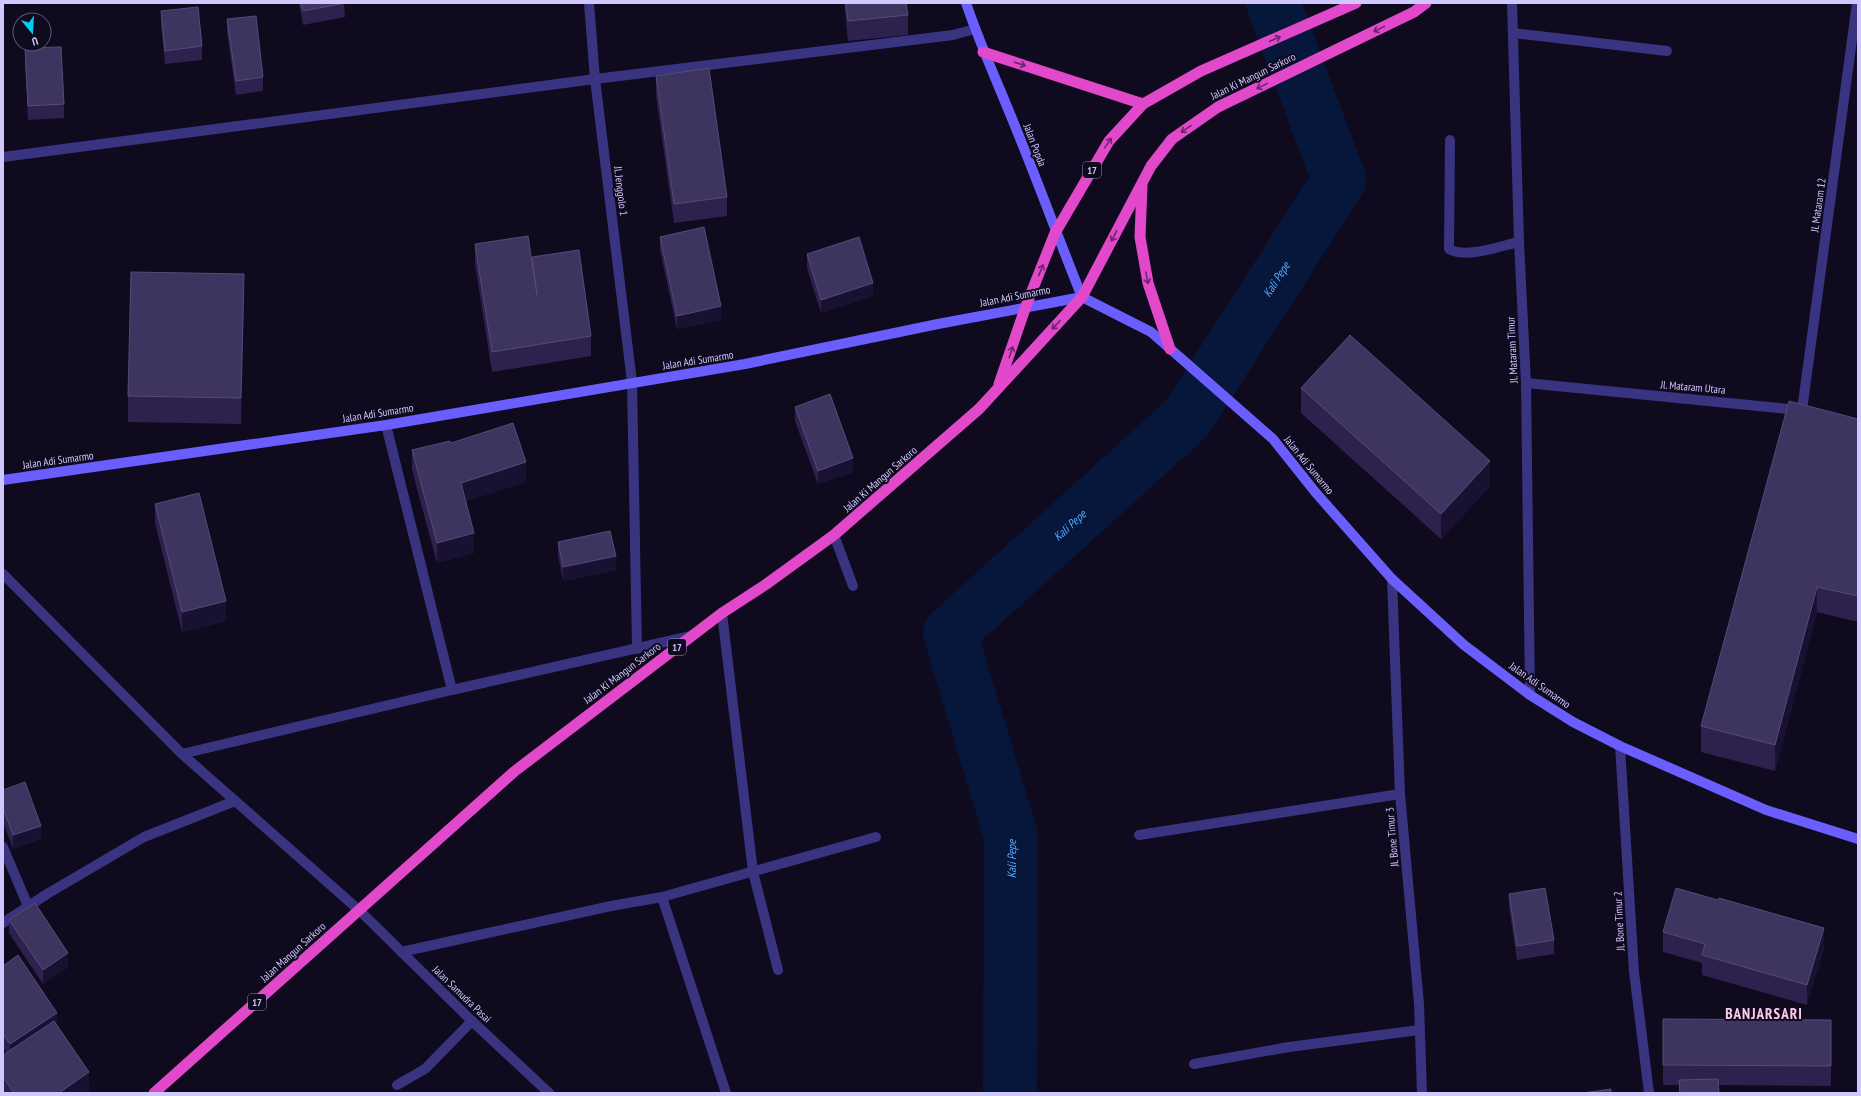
<svg xmlns="http://www.w3.org/2000/svg" width="1861" height="1096" font-family="'PT Sans Narrow',sans-serif">
	<style>
		.lines { fill: none; stroke-linecap: round; stroke-linejoin: round }
		.river { stroke: #06173b; stroke-width: 54 }
		.service { stroke: #393380; stroke-width: 10 }
		.minor { stroke: #393380; stroke-width: 10 }
		.tertiary { stroke: #393380; stroke-width: 10 }
		.secondary { stroke: #6a5eff; stroke-width: 10 }
		.trunk { stroke: #e248ca; stroke-width: 11 }
		.wall { fill: #2c224d }
		.shaded-wall { fill: #191132 }
		.building { fill: #3e3460; stroke: #554b79 }
		.oneway { stroke: #6e266b }
		.labels { text-anchor: middle; dominant-baseline: central; stroke-width: 4; stroke-linejoin: round; paint-order: stroke }
		.shield { fill: #0f0a1e; stroke: #968ebc; stroke-width: 1 }
		.shield-label { font-size: 10px; font-weight: bold; fill: #d0c7ff }
		.street-label { font-size: 11px; fill: #d0c7ff; stroke: #0f0a1e }
		.water-label { font-size: 12px; font-style: italic; fill: #55a9ff; stroke: #0f0a1e }
		.district-label { font-size: 15px; font-weight: bold; letter-spacing: 1px; fill: #ffc9e9; stroke: #0f0a1e }
	</style>
	<rect width="100%" height="100%" fill="#0f0a1e"/>
	<g class="lines">
		<path class="river" id="s1" d="M1010 1093 1011 836 950 633 1187 418 1339 180 1273 3"/>
		<g class="service">
			<path d="M1450 140 1449 249C1466 259 1500 246 1519 242"/>
			<path d="M834 535 853 586"/>
			<path d="M397 1085 425 1069 472 1021"/>
		</g>
		<g class="minor">
			<path d="M589 3 595 79 632 382 637 649"/>
			<path d="M1512 3 1519 242 1526 383 1530 695"/>
			<path d="M1513 33 1667 51"/>
			<path d="M3 157 595 79 953 35 975 29"/>
			<path d="M1526 383 1799 410"/>
			<path d="M1802 410 1857 3"/>
			<path d="M3 574 182 754 360 911"/>
			<path d="M1392 579 1400 794 1419 1004 1422 1093"/>
			<path d="M722 613 753 872 778 970"/>
			<path d="M452 690 691 636"/>
			<path d="M1620 746 1634 972 1649 1093"/>
			<path d="M182 754 452 690 386 425"/>
			<path d="M1139 835 1400 794"/>
			<path d="M3 847 28 906"/>
			<path d="M662 897 726 1093"/>
			<path d="M3 923 47 894 144 837 235 801"/>
			<path d="M401 952 611 906 662 897 876 837"/>
			<path d="M1194 1064 1289 1047 1419 1030"/>
		</g>
		<path class="tertiary" d="M360 911 472 1021 549 1093"/>
		<g class="secondary">
			<path d="M966 3C982 50 1003 95 1021 141 1042 193 1061 245 1082 297"/>
			<path d="M3 480 386 425 745 364 938 324 1082 297 1151 332 1273 439 1316 493 1392 579 1464 645 1530 695 1573 722 1620 746 1766 810 1858 839"/>
		</g>
		<g class="trunk">
			<path d="M983 52 1143 104"/>
			<path d="M1142 186 1140 237 1148 283 1170 349"/>
			<path d="M999 384 1026 306 1055 233 1109 141 1143 104 1201 71 1356 3"/>
			<path d="M154 1093 515 771 722 613 765 585 834 535 979 409 1082 297 1151 166 1172 139 1218 107 1414 12 1426 3"/>
		</g>
	</g>
	<g class="wall">
		<path d="M299 3H344L345 17 303 25Z"/>
		<path d="M844 3H906L908 15V35L848 41Z"/>
		<path d="M161 11 202 46V60L165 64 161 25Z"/>
		<path d="M227 19 263 77V91L236 95 227 33Z"/>
		<path d="M25 48 64 104V118L28 120 25 62Z"/>
		<path d="M656 76 727 197V216L674 223 656 96Z"/>
		<path d="M660 237 721 320 677 329 660 250Z"/>
		<path d="M475 244 532 266V257L591 336V356L492 372 475 264Z"/>
		<path d="M807 254 873 296 821 313 807 268Z"/>
		<path d="M244 299 241 424 128 422V396Z"/>
		<path d="M1301 388 1490 486 1441 539 1301 413Z"/>
		<path d="M795 407 853 472 818 484 795 421Z"/>
		<path d="M1858 419V622L1817 612 1775 771 1701 752V726Z"/>
		<path d="M451 443 526 482 466 501 474 553 437 563 412 470V450Z"/>
		<path d="M155 504 226 621 182 632 155 523Z"/>
		<path d="M558 542 616 570 563 581 558 555Z"/>
		<path d="M3 790 41 839 13 849 3 822Z"/>
		<path d="M1509 894 1554 940V954L1517 960 1509 907Z"/>
		<path d="M9 920 68 967 43 984 9 933Z"/>
		<path d="M1663 932 1824 948 1807 1005 1702 975V963L1663 952Z"/>
		<path d="M3 966 57 1025 89 1092 88 1093H3V1055L7 1053 3 1048Z"/>
		<path d="M1663 1019 1831 1020V1086L1718 1085 1719 1093H1679V1085H1663Z"/>
	</g>
	<g class="shaded-wall">
		<path d="M244 274V299L241 424V398Z"/>
		<path d="M873 283V296L821 313V300Z"/>
		<path d="M721 306V320L677 329V316Z"/>
		<path d="M853 458V472L818 484V471Z"/>
		<path d="M1490 461V486L1441 539V514Z"/>
		<path d="M526 462V482L461 503V483Z"/>
		<path d="M474 533V553L437 563V543Z"/>
		<path d="M616 556V570L563 581V567Z"/>
		<path d="M1817 587V612L1775 771V745Z"/>
		<path d="M226 601V621L182 632V612Z"/>
		<path d="M41 826V839L13 849V835Z"/>
		<path d="M1824 928V948L1807 1005V985Z"/>
		<path d="M68 953V967L43 984V970Z"/>
		<path d="M57 1013V1026L10 1058V1044Z"/>
		<path d="M89 1072V1092L88 1093H59Z"/>
	</g>
	<g class="building">
		<path d="M301 3H345L303 11Z"/>
		<path d="M846 3H906L908 15 848 21Z"/>
		<path d="M198 7 202 46 165 51 161 11Z"/>
		<path d="M256 16 263 77 236 81 227 19Z"/>
		<path d="M61 47 64 104 28 106 25 48Z"/>
		<path d="M709 68 727 197 674 204 656 76Z"/>
		<path d="M704 227 721 306 677 316 660 237Z"/>
		<path d="M528 236 537 295 532 257 579 250 591 336 492 352 475 244Z"/>
		<path d="M859 237 873 283 821 300 807 254Z"/>
		<path d="M131 272 244 274 241 398 128 396Z"/>
		<path d="M1350 335 1490 461 1441 514 1301 388Z"/>
		<path d="M830 394 853 458 818 471 795 407Z"/>
		<path d="M1789 401 1858 419V596L1817 587 1775 745 1701 726Z"/>
		<path d="M513 423 526 462 461 483 474 533 437 543 412 450 450 441 451 443Z"/>
		<path d="M199 493 226 601 182 612 155 504Z"/>
		<path d="M610 531 616 556 563 567 558 542Z"/>
		<path d="M25 782 41 826 13 835 3 808V790Z"/>
		<path d="M1545 888 1554 940 1517 946 1509 894Z"/>
		<path d="M1676 888 1718 900 1719 898 1824 928 1807 985 1702 955 1705 944 1663 932Z"/>
		<path d="M35 903 68 953 43 970 9 920Z"/>
		<path d="M18 955 57 1013 10 1044 3 1034V966Z"/>
		<path d="M1663 1019 1831 1020V1066L1663 1065Z"/>
		<path d="M54 1021 89 1072 59 1093H14L3 1077V1055Z"/>
		<path d="M1718 1079 1719 1093H1680L1679 1080Z"/>
		<path d="M1611 1089V1093H1583Z"/>
	</g>
	<defs><path id="oneway-shaft" d="M-6 0H5M1.5-3L5.5 0L1.5 3" fill="none" stroke-width="1.6" stroke-linecap="round" stroke-linejoin="round"/></defs>
	<g class="oneway">
		<use href="#oneway-shaft" transform="translate(1379 29) rotate(154)"/>
		<use href="#oneway-shaft" transform="translate(1275 39) rotate(-24)"/>
		<use href="#oneway-shaft" transform="translate(1020 64) rotate(18)"/>
		<use href="#oneway-shaft" transform="translate(1262 86) rotate(154)"/>
		<use href="#oneway-shaft" transform="translate(1186 129) rotate(145)"/>
		<use href="#oneway-shaft" transform="translate(1108 143) rotate(-55)"/>
		<use href="#oneway-shaft" transform="translate(1114 236) rotate(118)"/>
		<use href="#oneway-shaft" transform="translate(1041 270) rotate(-68)"/>
		<use href="#oneway-shaft" transform="translate(1147 278) rotate(79)"/>
		<use href="#oneway-shaft" transform="translate(1056 325) rotate(133)"/>
		<use href="#oneway-shaft" transform="translate(1011 352) rotate(-71)"/>
	</g>
	<g class="labels">
		<g class="shield">
			<rect x="1083" y="162" width="18" height="16" rx="3"/>
			<rect x="668" y="639" width="18" height="16" rx="3"/>
			<rect x="248" y="994" width="18" height="16" rx="3"/>
		</g>
		<g class="shield-label">
			<text x="1092" y="170">17</text>
			<text x="677" y="647">17</text>
			<text x="257" y="1002">17</text>
		</g>
		<g class="street-label">
			<text transform="translate(1253 76) rotate(-26)">Jalan Ki Mangun Sarkoro</text>
			<text transform="translate(1035 145) rotate(69)">Jalan Popda</text>
			<text transform="translate(621 191) rotate(83)">Jl. Jenggolo 1</text>
			<text transform="translate(1818 205) rotate(-82)">Jl. Mataram 12</text>
			<text transform="translate(1015 296) rotate(-11)">Jalan Adi Sumarmo</text>
			<text transform="translate(1512 350) rotate(-93)">Jl. Mataram Timur</text>
			<text transform="translate(698 360) rotate(-9)">Jalan Adi Sumarmo</text>
			<text transform="translate(1693 387) rotate(5)">Jl. Mataram Utara</text>
			<text transform="translate(378 413) rotate(-9)">Jalan Adi Sumarmo</text>
			<text transform="translate(58 460) rotate(-8)">Jalan Adi Sumarmo</text>
			<text transform="translate(1309 465) rotate(51)">Jalan Adi Sumarmo</text>
			<text transform="translate(880 479) rotate(-41)">Jalan Ki Mangun Sarkoro</text>
			<text transform="translate(622 673) rotate(-37)">Jalan Ki Mangun Sarkoro</text>
			<text transform="translate(1540 685) rotate(35)">Jalan Adi Sumarmo</text>
			<text transform="translate(1392 837) rotate(-95)">Jl. Bone Timur 3</text>
			<text transform="translate(1619 921) rotate(-93)">Jl. Bone Timur 2</text>
			<text transform="translate(293 952) rotate(-42)">Jalan Mangun Sarkoro</text>
			<text transform="translate(462 994) rotate(44)">Jalan Samudra Pasai</text>
		</g>
		<g class="water-label">
			<text stroke="none"><textPath href="#s1" startOffset="954">Kali Pepe</textPath></text>
			<text stroke="none"><textPath href="#s1" startOffset="630">Kali Pepe</textPath></text>
			<text stroke="none"><textPath href="#s1" startOffset="234">Kali Pepe</textPath></text>
		</g>
		<g class="district-label">
			<text x="1764" y="1013">BANJARSARI</text>
		</g>
	</g>
	<rect width="1861" height="1096" fill="none" stroke="#d0c7ff" stroke-width="8"/>
	<g transform="translate(32 32) rotate(162)"><circle r="19" fill="#0f0a1e" stroke="#5c5678"/>
	<path d="M0-3L7 15L0 10L-7 15Z" fill="#00cff2"/>
	<text y="-6" font-size="11" font-weight="bold" text-anchor="middle" fill="#d0c7ff">U</text>
	</g>
</svg>
